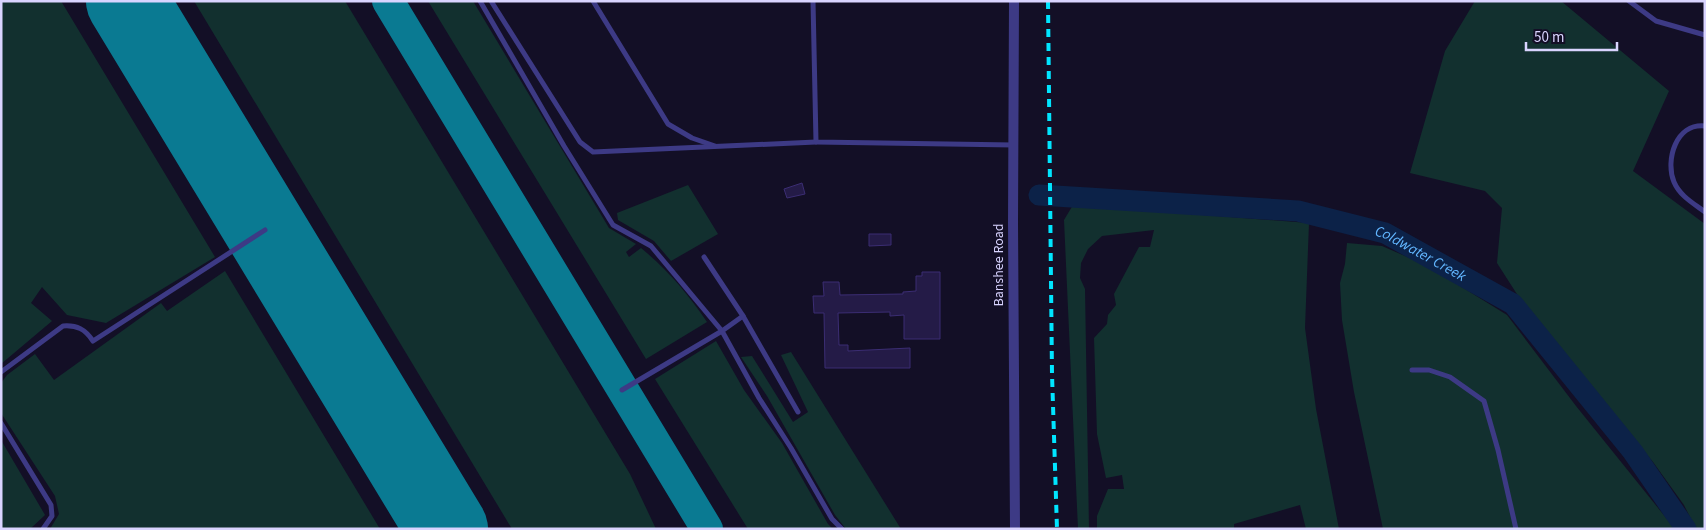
<svg xmlns="http://www.w3.org/2000/svg" width="1706" height="530" font-family="'Source Sans 3',sans-serif">
	<style>
		.green { fill: #12302f }
		.lines { fill: none; stroke-linecap: round; stroke-linejoin: round }
		.river { stroke: #0c2248; stroke-width: 21 }
		.taxiway { stroke: #0a7a92; stroke-width: 32 }
		.runway { stroke: #0a7a92; stroke-width: 82 }
		.building { fill: #241b47; stroke: #3b2d73 }
		.lane { stroke: #3d3a85; stroke-width: 5 }
		.street { stroke: #3d3a85; stroke-width: 10 }
		.rail { stroke: #00e5ff; stroke-width: 4; stroke-dasharray: 8 6; stroke-linecap: butt }
		.labels { text-anchor: middle; dominant-baseline: central; stroke-width: 4; stroke-linejoin: round; paint-order: stroke }
		.street-label { font-size: 14px; fill: #d9d4ff; stroke: #130f26 }
		.water-label { font-size: 15px; font-style: italic; fill: #62b6ff; stroke: #130f26 }
	</style>
	<rect width="100%" height="100%" fill="#130f26"/>
	<g class="green">
		<path d="M1 1H61L215 257 106 323 67 315 42 287 31 303 52 321 1 364Z"/>
		<path d="M194 1H345L630 474 656 529H512Z"/>
		<path d="M428 1H473L609 228 636 244 626 252 629 257 641 248C668 270 688 294 707 322L646 359Z"/>
		<path d="M1475 1H1561L1669 91 1633 171 1705 224V529H1696L1684 505 1653 462 1583 380 1522 302 1497 263 1502 208 1485 191 1410 173 1445 51Z"/>
		<path d="M688 185 718 234 671 261 654 241 618 220 617 213Z"/>
		<path d="M1073 205 1309 223 1305 328 1316 409 1339 529H1306L1300 505 1234 524V529H1097V516L1108 489H1124L1122 475 1106 478 1097 434 1094 338 1107 324 1108 315 1116 305 1114 294 1139 247H1150L1154 230 1102 236 1088 249 1081 263 1080 278 1085 289 1089 529H1078L1064 220Z"/>
		<path d="M1347 243 1382 246 1428 266 1507 315 1576 406 1675 529H1383L1354 392 1342 320 1340 283 1345 264Z"/>
		<path d="M225 271 380 529H50L59 514 55 496 1 413V383L7 375 35 354 54 380 161 303 167 311Z"/>
		<path d="M716 341 744 390 782 443 828 524 833 529H748L655 379Z"/>
		<path d="M791 352 901 529H846L835 515 767 396 741 357 752 356 793 422 808 412 781 355Z"/>
		<path d="M1 440 45 515 30 529H1Z"/>
	</g>
	<g class="lines">
		<path class="river" id="s1" d="M1039 195 1298 211 1385 233 1513 304 1633 452 1686 529"/>
		<path class="taxiway" d="M388 1 707 529"/>
		<path class="runway" d="M127 1 447 529"/>
	</g>
	<g class="building">
		<path d="M802 183 805 194 787 198 784 189Z"/>
		<path d="M869 234H891V245L869 246Z"/>
		<path d="M922 272H940V339H904V315L890 316V312L838 313 839 345H848V351L910 348V368H825L824 313H814L813 296H824L823 282H839L840 295 903 294V292L916 291V276H922Z"/>
	</g>
	<g class="lines">
		<g class="lane">
			<path d="M480 1 564 146 613 225 651 246 722 331 743 316 798 412"/>
			<path d="M491 1 580 142 593 152 816 142"/>
			<path d="M593 1 668 124 692 138 715 146"/>
			<path d="M813 1 816 142 1014 145"/>
			<path d="M1629 1 1656 21 1705 35"/>
			<path d="M1705 126C1676 123 1665 160 1674 182 1680 196 1693 203 1705 212"/>
			<path d="M704 257 743 316"/>
			<path d="M1412 370H1429L1450 377 1484 401 1498 450 1516 529"/>
			<path d="M1 372 63 326C77 325 85 329 93 341L265 230"/>
			<path d="M622 390 722 331 759 398 791 448 832 519 842 529"/>
			<path d="M1 423 51 505 52 516 43 529"/>
		</g>
		<path class="street" d="M1014 1 1013 222 1015 529"/>
		<path class="rail" d="M1048 1 1052 374 1057 529"/>
	</g>
	<g class="labels">
		<g class="street-label">
			<text transform="translate(999 265) rotate(-90)">Banshee Road</text>
		</g>
		<g class="water-label">
			<text stroke="none"><textPath href="#s1" startOffset="390">Coldwater Creek</textPath></text>
		</g>
	</g>
	<rect width="1706" height="530" fill="none" stroke="#d9d4ff" stroke-width="5"/>
	<path d="M1526 42v8h91v-8" fill="none" stroke="#d9d4ff" stroke-width="2.5"/>
	<text x="1534" y="42" font-size="15" fill="#d9d4ff" stroke="#130f26" stroke-width="4" paint-order="stroke">50 m</text>
</svg>
